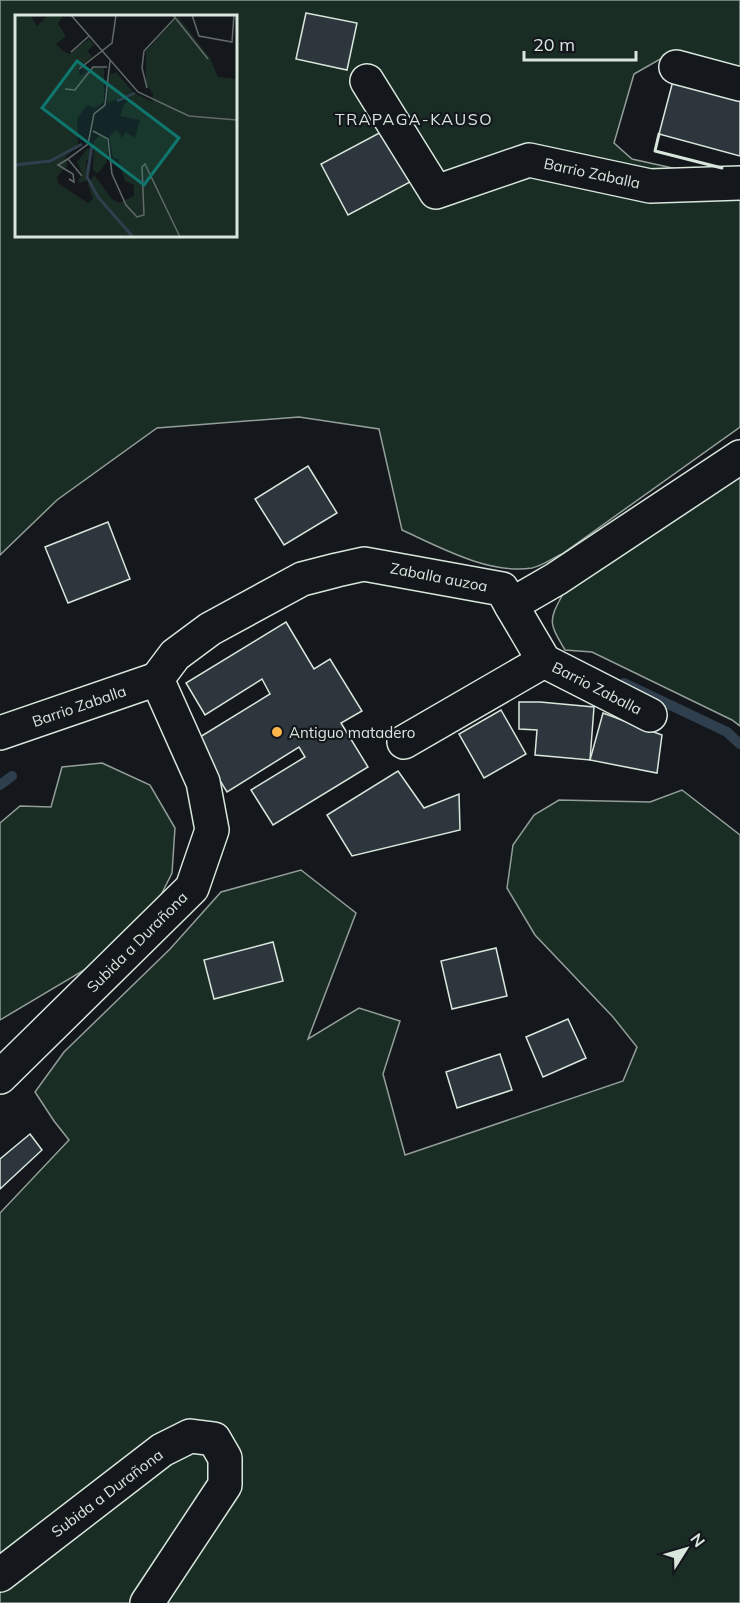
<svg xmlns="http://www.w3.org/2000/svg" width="740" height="1603" font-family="Mulish,sans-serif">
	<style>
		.green { fill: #1a2d24; stroke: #939e99; stroke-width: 1.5; fill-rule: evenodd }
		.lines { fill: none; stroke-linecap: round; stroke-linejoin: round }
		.stream { stroke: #2f3f4d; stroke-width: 10 }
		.building { fill: #2c363c; stroke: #d8e6dc; stroke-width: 1.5 }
		.minor-casing { stroke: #d8e6dc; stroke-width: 36 }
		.minor { stroke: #14181c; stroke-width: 33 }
		.wall { stroke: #d8e6dc; stroke-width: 3 }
		.poi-dot { fill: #ffb74d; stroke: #14181c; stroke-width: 2 }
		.labels { text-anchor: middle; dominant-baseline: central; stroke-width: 4.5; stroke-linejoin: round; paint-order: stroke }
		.street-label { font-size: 15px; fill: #d8e6dc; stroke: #14181c }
		.poi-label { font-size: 15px; fill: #d8e6dc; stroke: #14181c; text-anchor: start }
		.neighbourhood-label { font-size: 16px; letter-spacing: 1.5px; fill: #d8e6dc; stroke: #14181c }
		.inset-river { fill: none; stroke: #2f3f4d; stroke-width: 3 }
		.inset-road { fill: none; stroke: #626a69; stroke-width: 1.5 }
		.view { fill: #0f766e; fill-opacity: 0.15; stroke: #0f766e; stroke-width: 3 }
		.inset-edge { fill: none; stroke: #d8e6dc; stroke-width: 3 }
	</style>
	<rect width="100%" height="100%" fill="#14181c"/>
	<g class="green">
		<path d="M0 0H740V72L669 54 634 74 614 143 632 159 740 183V427L562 554C553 558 542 566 532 568 490 575 439 547 402 530L379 429 299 417 157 428 57 500 0 555ZM16 16H236V236H16Z"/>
		<path d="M740 471V726L732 720 592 652 565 650C549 623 548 621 563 594Z"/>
		<path d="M102 763 150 785 175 828 172 873 152 913 91 966 0 1020V823L20 806 51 807 62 767Z"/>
		<path d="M682 790 740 835V1603H0V1213L69 1140 54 1121 35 1092 64 1052 170 949 221 892 301 870 356 913 308 1039 359 1008 400 1021 383 1074 405 1155 623 1081 637 1047 613 1017 535 935 507 888 513 845 534 815 559 800 650 802Z"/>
	</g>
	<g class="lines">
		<g class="stream">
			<path d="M624 683 727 732 740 744"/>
			<path d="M0 785 12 776"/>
		</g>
	</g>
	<g class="building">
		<path d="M306 13 357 23 347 70 296 59Z"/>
		<path d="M674 77 740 95V156L659 134Z"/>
		<path d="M383 131 410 182 348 215 321 164Z"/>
		<path d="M308 466 337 513 284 545 255 499Z"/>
		<path d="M108 522 130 579 68 603 45 547Z"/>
		<path d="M286 622 314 669 330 659 362 711 341 723 368 767 273 825 251 790 305 757 299 747 227 792 195 740 270 694 262 679 205 715 186 683Z"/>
		<path d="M519 702H540L594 707 590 760 535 755 537 730 519 729Z"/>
		<path d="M501 710 526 754 484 778 459 734Z"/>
		<path d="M603 713 662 735 657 773 590 760Z"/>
		<path d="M398 771 424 808 459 794 460 830 352 856 327 815Z"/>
		<path d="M273 942 283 981 214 999 204 960Z"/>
		<path d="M496 948 507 996 452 1009 441 961Z"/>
		<path d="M568 1019 586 1058 543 1077 526 1037Z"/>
		<path d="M500 1054 512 1090 457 1108 446 1072Z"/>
		<path d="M30 1134 42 1150 0 1189V1159Z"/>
	</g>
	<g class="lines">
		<g class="minor-casing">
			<g id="minor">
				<path d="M676 67 740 84"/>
				<path d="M367 81 436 192 529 160 650 186 740 183"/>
				<path d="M511 605 544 661 650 715"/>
				<path d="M157 679 175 655 210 629 302 579 337 570 364 564 502 589 511 605 556 579 740 457"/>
				<path d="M0 733 157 679"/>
				<path d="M404 742 544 661"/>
				<path d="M0 1077 192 888 212 830 203 782 157 679"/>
				<path d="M0 1575 162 1450 190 1436 214 1439 225 1458V1485L147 1603"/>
			</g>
		</g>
		<use href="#minor" class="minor"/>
		<path class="wall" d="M659 134 655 151 722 168"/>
	</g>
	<circle class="poi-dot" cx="277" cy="732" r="6"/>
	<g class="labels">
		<g class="street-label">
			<text transform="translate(592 173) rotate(12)">Barrio Zaballa</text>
			<text transform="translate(439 577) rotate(11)">Zaballa auzoa</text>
			<text transform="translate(597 688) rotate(27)">Barrio Zaballa</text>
			<text transform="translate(79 706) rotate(-19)">Barrio Zaballa</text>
			<text transform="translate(137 942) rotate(-45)">Subida a Durañona</text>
			<text transform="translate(107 1493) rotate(-37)">Subida a Durañona</text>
		</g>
		<g class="poi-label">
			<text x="289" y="732">Antiguo matadero</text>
		</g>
		<g class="neighbourhood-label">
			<text x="414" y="119">TRAPAGA-KAUSO</text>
		</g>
	</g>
	<g transform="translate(15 15)">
		<rect width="222" height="222" fill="#14181c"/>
		<path d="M0 0H15L22 11 33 0H48L43 9 51 21 41 29 47 35 54 39 74 24 79 30 72 36 77 42 63 53 65 61 78 53H89V87L80 93 72 90 62 104 63 131 51 141 52 151 42 162 44 169 73 188 78 184 73 170 79 160 97 184 104 188 119 181V170L110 166 103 144 98 143 94 122 102 114 107 123 111 117 120 123 125 105 105 101 110 88 117 85 112 80 92 88 95 60 101 57 119 78 138 87V79L131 68V36L163 2 195 43 203 62 222 64V222H0ZM84 121 91 124 93 134 91 148 83 158 78 155 79 126ZM73 133 78 137 71 147 73 165 64 168 63 164 68 161 62 147Z" fill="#1a2d24"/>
		<path class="inset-river" d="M102 86 120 78M77 130 72 162 83 182 118 222M0 150 35 146 67 129"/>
		<path class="inset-road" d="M56 0 123 77 174 101 222 105M158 0 193 44M177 0 184 21 217 27 219 0M222 8V32M56 37 74 21M64 54 97 28 101 0M132 73 127 53 129 36 160 3M50 74 60 75 78 52H92M78 116 93 124 97 159 111 190 122 202 129 200 127 152 130 149 165 222M53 144 43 150 58 159 59 167 54 164M67 161 53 144 73 129 79 99 90 90 95 46"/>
		<path class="view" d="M62 46 164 123 129 170 27 93Z"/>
		<rect width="222" height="222" class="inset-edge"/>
	</g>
	<g transform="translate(686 1549) rotate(53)" stroke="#14181c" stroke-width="4.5" paint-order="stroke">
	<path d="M0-4.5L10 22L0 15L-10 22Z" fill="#d8e6dc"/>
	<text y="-9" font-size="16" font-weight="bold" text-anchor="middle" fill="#d8e6dc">N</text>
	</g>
	<path d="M524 51v9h112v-9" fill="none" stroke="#d8e6dc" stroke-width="3"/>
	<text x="533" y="51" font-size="18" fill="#d8e6dc" stroke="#14181c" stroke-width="4.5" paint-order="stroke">20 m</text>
</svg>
